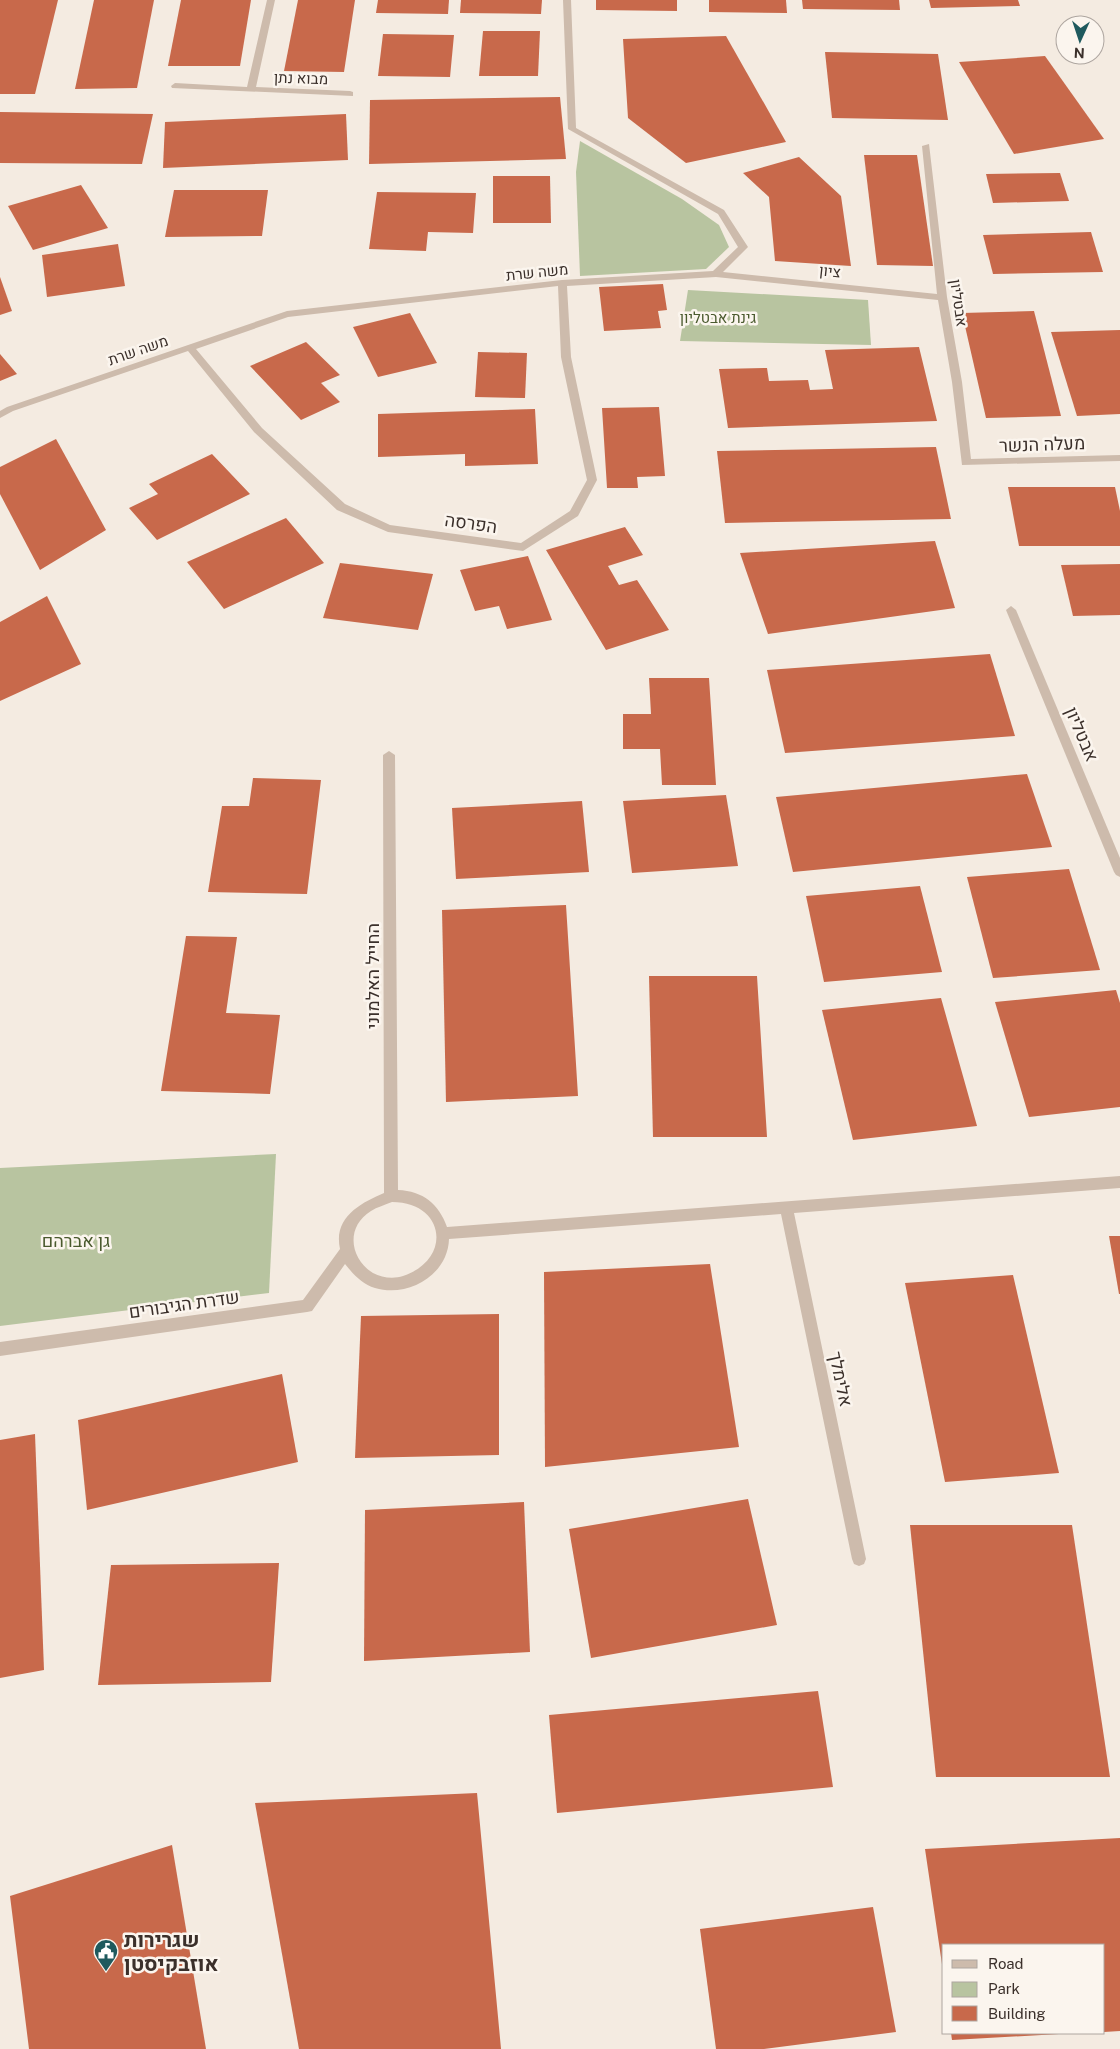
<svg xmlns="http://www.w3.org/2000/svg" width="1120" height="2049" font-family="'Public Sans',Heebo,sans-serif">
	<style>
		.green { fill: #b8c4a0 }
		.building { fill: #c8694b }
		.lines { fill: none; stroke-linecap: round; stroke-linejoin: round }
		.street { fill: #cdbbac; fill-rule: evenodd }
		.labels { text-anchor: middle; dominant-baseline: central; stroke-width: 5; stroke-linejoin: round; paint-order: stroke }
		.far-street-label { font-size: 15px; fill: #3b302b; stroke: #fbf5ee }
		.far-park-label { font-size: 15px; fill: #4a5a2e; stroke: #fbf5ee }
		.street-label { font-size: 18px; fill: #3b302b; stroke: #fbf5ee }
		.park-label { font-size: 18px; fill: #4a5a2e; stroke: #fbf5ee }
		.near-poi-label { font-size: 21px; font-weight: bold; fill: #3b302b; stroke: #fbf5ee; text-anchor: start }
	</style>
	<rect width="100%" height="100%" fill="#f4ebe1"/>
	<g class="green">
		<path d="M580 141 682 199 719 225 729 247 706 269 580 276 576 172Z"/>
		<path d="M688 290 868 300 871 345 680 341Z"/>
		<path d="M276 1154 269 1293 0 1326V1168Z"/>
	</g>
	<g class="building">
		<path d="M0 0H58L35 94H0Z"/>
		<path d="M94 0H154L137 88 75 89Z"/>
		<path d="M181 0H251L240 66H168Z"/>
		<path d="M298 0H355L344 72 284 71Z"/>
		<path d="M378 0H449L448 14 376 13Z"/>
		<path d="M461 0H542L541 14 460 13Z"/>
		<path d="M596 0H677V11L596 10Z"/>
		<path d="M709 0H786L787 13 709 12Z"/>
		<path d="M802 0H899L900 10 803 9Z"/>
		<path d="M929 0H1018L1020 6 931 8Z"/>
		<path d="M483 31H540L538 76H479Z"/>
		<path d="M383 34 454 35 450 77 378 76Z"/>
		<path d="M726 36 786 142 686 163 628 118 623 39Z"/>
		<path d="M825 52 938 54 948 120 832 118Z"/>
		<path d="M1045 56 1104 139 1014 154 959 62Z"/>
		<path d="M560 97 566 159 369 164 370 100Z"/>
		<path d="M0 112 153 114 142 164 0 163Z"/>
		<path d="M346 114 348 160 163 168 165 122Z"/>
		<path d="M864 155H917L933 266 877 265Z"/>
		<path d="M799 157 841 196 851 266 775 261 769 197 743 173Z"/>
		<path d="M1060 173 1069 201 993 203 986 174Z"/>
		<path d="M493 176H550L551 223H493Z"/>
		<path d="M81 185 108 228 33 250 8 206Z"/>
		<path d="M174 190H268L262 236 165 237Z"/>
		<path d="M377 192 476 193 473 233 428 232 426 251 369 249Z"/>
		<path d="M1091 232 1103 272 993 274 983 235Z"/>
		<path d="M118 244 125 286 47 297 42 255Z"/>
		<path d="M0 277 12 311 0 315Z"/>
		<path d="M663 284 667 310 658 311 661 328 604 331 599 287Z"/>
		<path d="M1034 311 1061 416 986 418 962 313Z"/>
		<path d="M410 313 437 363 378 377 353 327Z"/>
		<path d="M1120 330V414L1077 416 1051 332Z"/>
		<path d="M306 342 340 375 321 383 340 402 301 420 250 366Z"/>
		<path d="M919 347 937 421 728 428 719 369 767 368 769 381 808 380 810 390 833 389 825 350Z"/>
		<path d="M478 352 527 353 525 398 475 397Z"/>
		<path d="M0 354 17 374 0 381Z"/>
		<path d="M659 407 665 476 637 477 638 488H607L602 408Z"/>
		<path d="M535 409 538 464 465 466V454L378 457V414Z"/>
		<path d="M56 439 106 530 40 570 0 494V467Z"/>
		<path d="M936 447 951 519 725 523 717 451Z"/>
		<path d="M212 454 250 494 157 540 129 508 158 494 149 484Z"/>
		<path d="M1008 487H1115L1120 511V546H1019Z"/>
		<path d="M286 518 324 563 224 609 187 562Z"/>
		<path d="M625 527 643 555 608 566 619 585 637 580 669 630 606 650 546 550Z"/>
		<path d="M935 541 955 608 768 634 740 553Z"/>
		<path d="M528 556 552 620 507 629 499 606 475 611 460 570Z"/>
		<path d="M340 563 433 574 418 630 323 618Z"/>
		<path d="M1120 564V615L1073 616 1061 565Z"/>
		<path d="M47 596 81 664 0 701V622Z"/>
		<path d="M990 654 1015 736 785 753 767 670Z"/>
		<path d="M649 678H709L716 785H662L660 749H623V714H651Z"/>
		<path d="M1027 774 1052 847 793 872 776 797Z"/>
		<path d="M253 778 321 780 307 894 208 892 222 806H249Z"/>
		<path d="M726 795 738 866 632 873 623 801Z"/>
		<path d="M582 801 589 872 456 879 452 808Z"/>
		<path d="M1069 869 1100 970 993 978 967 877Z"/>
		<path d="M920 886 942 972 824 982 806 896Z"/>
		<path d="M566 905 578 1096 446 1102 442 910Z"/>
		<path d="M186 936 237 937 226 1013 280 1015 270 1094 161 1091Z"/>
		<path d="M649 976H757L767 1137H653Z"/>
		<path d="M1116 990 1120 1003V1107L1029 1117 995 1002Z"/>
		<path d="M941 998 977 1126 853 1140 822 1010Z"/>
		<path d="M1109 1236H1120V1294H1119Z"/>
		<path d="M710 1264 739 1447 545 1467 544 1272Z"/>
		<path d="M1013 1275 1059 1473 945 1482 905 1283Z"/>
		<path d="M499 1314V1455L355 1458 361 1316Z"/>
		<path d="M282 1374 298 1462 87 1510 78 1420Z"/>
		<path d="M35 1434 44 1670 0 1678V1440Z"/>
		<path d="M748 1499 777 1625 591 1658 569 1529Z"/>
		<path d="M524 1502 530 1652 364 1661 365 1510Z"/>
		<path d="M910 1525H1072L1110 1777H936Z"/>
		<path d="M279 1563 271 1682 98 1685 111 1565Z"/>
		<path d="M818 1691 833 1787 557 1813 549 1715Z"/>
		<path d="M477 1793 501 2049H299L255 1803Z"/>
		<path d="M1120 1838V2031L1104 2032V1945H944L943 1971 925 1849Z"/>
		<path d="M172 1845 206 2049H29L10 1896Z"/>
		<path d="M873 1907 896 2032 764 2049H716L700 1929Z"/>
		<path d="M951 2033H1059V2034L952 2040Z"/>
	</g>
	<g class="lines">
		<g class="street">
			<path d="M267 0H275L256 87 350 91 353 92V96L172 88 171 86 175 83 247 87Z"/>
			<path d="M563 0H571L576 128 724 210 748 247 723 272 937 294 922 146 929 144 947 297 962 382 971 459 1120 455V461L962 465 952 382 938 300 716 277 567 286 571 357 597 480 578 516 523 551 388 532 337 510 254 432 188 351 13 411 0 418V411L7 407 287 311 562 280 713 271 738 247 718 214 568 129ZM558 286 561 357 587 480 570 511 521 543 390 525 345 504 262 428 196 349 288 317Z"/>
			<path d="M1011 606 1016 610 1120 858V877L1116 875 1114 872 1006 610Z"/>
			<path d="M389 751 395 755 398 1190C423 1191 439 1204 447 1227L1120 1176V1188L794 1213 866 1559 864 1564 859 1566 854 1564 852 1559 781 1214 449 1239C448 1275 408 1298 375 1288 362 1284 353 1274 345 1264L312 1311 307 1312 0 1356V1342L303 1300 340 1249C333 1217 361 1203 384 1193L383 755ZM392 1202C445 1202 453 1259 403 1276 394 1279 382 1278 373 1273 350 1259 345 1227 371 1211 377 1207 385 1205 392 1202Z"/>
		</g>
	</g>
	<defs>
		<g id="civic-pin" transform="scale(1.25)"><path d="M0 17L-7.5 6A9.5 9.5 0 1 1 7.5 6Z" fill="#1f5a5e" stroke="#fbf5ee"/><path d="M-.6-6.5H3V-4.5H.6V-3L4-1V1h2V6H-6V1h2V-1L-.6-3ZM-1.2 2.5V6h2.4V2.5Z" fill="#fff"/></g>
	</defs>
	<g fill-rule="evenodd">
		<use href="#civic-pin" x="106" y="1951"/>
	</g>
	<g class="labels">
		<g class="far-street-label">
			<text transform="translate(301 78) rotate(2)">מבוא נתן</text>
			<text transform="translate(830 271) rotate(6)">ציון</text>
			<text transform="translate(537 272) rotate(-6)">משה שרת</text>
			<text transform="translate(959 303) rotate(82)">אבטליון</text>
			<text transform="translate(138 350) rotate(-19)">משה שרת</text>
		</g>
		<g class="far-park-label">
			<text x="718" y="317">גינת אבטליון</text>
		</g>
		<g class="street-label">
			<text transform="translate(1042 444) rotate(-2)">מעלה הנשר</text>
			<text transform="translate(471 523) rotate(8)">הפרסה</text>
			<text transform="translate(1082 734) rotate(67)">אבטליון</text>
			<text transform="translate(372 976) rotate(-90)">החייל האלמוני</text>
			<text transform="translate(184 1304) rotate(-8)">שדרת הגיבורים</text>
			<text transform="translate(841 1379) rotate(78)">אלימלך</text>
		</g>
		<g class="park-label">
			<text x="76" y="1240">גן אברהם</text>
		</g>
		<g class="near-poi-label">
			<text x="124" y="1939">שגרירות<tspan x="124" dy="24">אוזבקיסטן</tspan></text>
		</g>
	</g>
	<rect x="942" y="1944" width="162" height="90" fill="#fbf5ee" stroke="#aea6a0"/>
	<rect x="952" y="1960" width="25" height="8" fill="#cdbbac" stroke="#aea6a0"/>
	<text x="988" y="1969" font-size="15" fill="#3b302b">Road</text>
	<rect x="952" y="1982" width="25" height="15" fill="#b8c4a0" stroke="#aea6a0"/>
	<text x="988" y="1994" font-size="15" fill="#3b302b">Park</text>
	<rect x="952" y="2006" width="25" height="15" fill="#c8694b" stroke="#aea6a0"/>
	<text x="988" y="2019" font-size="15" fill="#3b302b">Building</text>
	<g transform="translate(1080 40) rotate(183)"><circle r="24" fill="#fbf5ee" stroke="#aea6a0"/>
	<path d="M0-4L9 19L0 12L-9 19Z" fill="#1f5a5e"/>
	<text y="-8" font-size="14" font-weight="bold" text-anchor="middle" fill="#3b302b">N</text>
	</g>
</svg>
